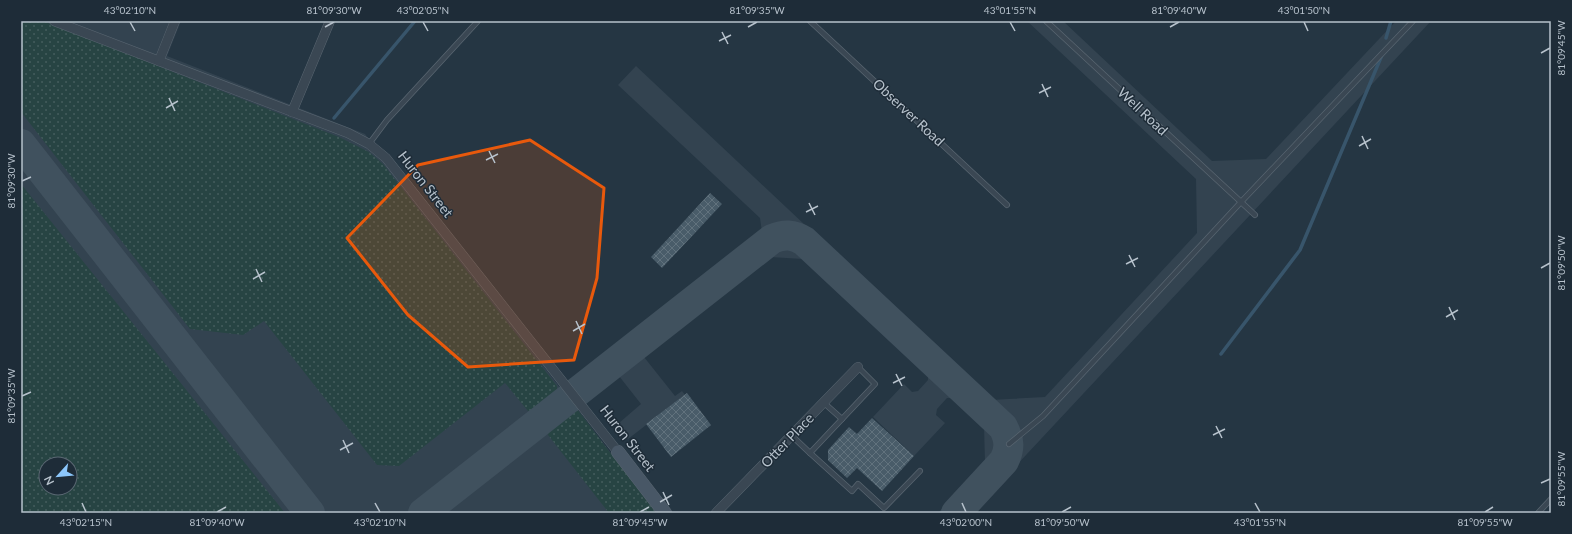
<svg xmlns="http://www.w3.org/2000/svg" width="1572" height="534" font-family="Lato,sans-serif">
	<style>
		.airport { fill: #334350; fill-rule: evenodd }
		.grass { fill: url(#grass-dots); fill-rule: evenodd }
		.lines { fill: none; stroke-linecap: round; stroke-linejoin: round }
		.stream { stroke: #38556b; stroke-width: 3.5 }
		.taxiway { stroke: #40515e; stroke-width: 30 }
		.building { fill: url(#building-cross-hatch) }
		.lane-casing { stroke: #586570; stroke-width: 6 }
		.street-casing { stroke: #586570; stroke-width: 10 }
		.secondary-casing { stroke: #586570; stroke-width: 14 }
		.lane { stroke: #3a4753; stroke-width: 4.5 }
		.street { stroke: #3a4753; stroke-width: 9 }
		.secondary { stroke: #485766; stroke-width: 13 }
		.marked { fill: #e8590c; fill-opacity: 0.2; stroke: #e8590c; stroke-width: 3; stroke-linejoin: round }
		.ticks { fill: none; stroke: #b7c2cc; stroke-width: 1.5 }
		.labels { text-anchor: middle; dominant-baseline: central; stroke-width: 3; stroke-linejoin: round; paint-order: stroke }
		.street-label { font-size: 14px; fill: #b7c2cc; stroke: #1e2c38 }
		.neatline { fill: none; stroke: #b7c2cc; stroke-width: 1.5 }
		.ticks-label { font-size: 10px; text-anchor: middle; fill: #b7c2cc }
	</style>
	<defs>
		<pattern id="grass-dots" width="8" height="8" patternUnits="userSpaceOnUse"><rect width="8" height="8" fill="#274443"/><path d="M2 2h.1M6 6h.1" fill="none" stroke="#445d5d" stroke-width="1.8" stroke-linecap="round"/></pattern>
		<pattern id="building-cross-hatch" width="8" height="8" patternUnits="userSpaceOnUse"><rect width="8" height="8" fill="#495c69"/><path d="M0 0l8 8M0 8l8-8" fill="none" stroke="#61727d"/></pattern>
	</defs>
	<rect width="100%" height="100%" fill="#253643"/>
	<path class="airport" d="M21 21H181L167 56 365 134 561 389 762 232 760 218 618 85 636 66 991 400 1045 397 1197 233 1196 179 1027 21H1063L1212 161 1266 159 1396 21H1431L972 513H938L985 462 984 426 953 398H947L937 409 936 415 945 423 914 456 873 417 904 384 912 392 918 391 928 380V375L803 259 770 257 644 357 675 396 682 391 685 395 628 439 619 427V423L641 404 619 376 577 409 657 513H21ZM46 464H70V488H46Z"/>
	<g class="grass">
		<path d="M21 21H43L339 137 369 152 383 164 557 386V392L537 408 528 411 505 383 399 466 377 465 264 321 243 335 190 329 21 112Z"/>
		<path d="M21 184 285 513H21ZM46 464H70V488H46Z"/>
		<path d="M577 409 656 513H609L548 435 549 430Z"/>
	</g>
	<g class="lines">
		<g class="stream">
			<path d="M1386 38 1391 21"/>
			<path d="M334 118 415 21"/>
			<path d="M1221 354 1300 250 1382 55"/>
		</g>
		<g class="taxiway">
			<path d="M21 144 310 513"/>
			<path d="M423 513 772 239C784 234 793 234 804 241L1003 427C1010 440 1010 449 1004 461L956 513"/>
		</g>
	</g>
	<g class="building">
		<path d="M710 193 722 204 662 268 651 257Z"/>
		<path d="M687 393 711 425 671 457 646 424Z"/>
		<path d="M872 418 914 456 882 491 857 468 847 478 828 460V450L849 427 857 434Z"/>
	</g>
	<g class="lines">
		<g class="lane-casing">
			<g id="lane">
				<path d="M810 21 1007 205"/>
				<path d="M1046 21 1255 215"/>
				<path d="M369 144 387 120 478 21"/>
				<path d="M858 367 875 384 810 453 852 491 858 484 884 508 920 471"/>
				<path d="M823 402 842 419"/>
				<path d="M791 435 810 453"/>
				<path d="M1009 444 1043 416 1241 202 1413 21"/>
				<path d="M1538 513 1551 499"/>
			</g>
		</g>
		<g class="street-casing">
			<g id="street">
				<path d="M54 21 348 133 369 144 386 158 618 452"/>
				<path d="M159 61 175 21"/>
				<path d="M292 112 330 21"/>
				<path d="M716 513 858 367"/>
			</g>
		</g>
		<g class="secondary-casing">
			<path id="secondary" d="M618 452 665 513"/>
		</g>
		<use href="#lane" class="lane"/>
		<use href="#street" class="street"/>
		<use href="#secondary" class="secondary"/>
	</g>
	<path class="marked" d="M530 140 604 188 597 278 574 360 468 367 408 315 347 238 418 165Z"/>
	<path class="ticks" d="M130 22 135 31M423 22 428 31M1010 22 1015 31M1304 22 1308 31M325 27 334 22M748 27 757 22M1170 27 1179 22M722 32 728 44M719 41 731 35M1541 53 1550 48M1042 84 1048 97M1039 93 1051 87M169 98 175 111M166 108 178 101M1362 136 1368 149M1359 146 1371 139M489 151 495 163M486 160 498 154M22 181 31 177M809 203 815 215M806 212 818 206M1129 255 1135 267M1126 264 1138 258M1541 268 1550 263M256 269 262 282M253 279 265 272M1449 307 1455 320M1446 317 1458 310M576 321 582 334M573 331 585 324M896 374 902 386M893 383 905 377M22 396 31 392M1216 426 1222 438M1213 435 1225 429M343 440 349 453M340 450 353 443M1541 483 1550 479M663 492 669 505M660 502 672 495M82 503 86 512M375 503 380 512M962 503 966 512M1255 503 1260 512M217 512 226 507M640 512 649 507M1062 512 1071 507M1485 512 1493 507"/>
	<g class="labels">
		<g class="street-label">
			<text transform="translate(1143 111) rotate(43)">Well Road</text>
			<text transform="translate(909 112) rotate(43)">Observer Road</text>
			<text transform="translate(426 184) rotate(52)">Huron Street</text>
			<text transform="translate(628 438) rotate(52)">Huron Street</text>
			<text transform="translate(787 440) rotate(-46)">Otter Place</text>
		</g>
	</g>
	<rect width="1572" height="534" fill="none" stroke="#1e2c38" stroke-width="44"/>
	<g transform="translate(58 476) rotate(243)"><circle r="19" fill="#1e2c38" stroke="#5b6873"/>
	<path d="M0-3L7 15L0 10L-7 15Z" fill="#8cc7fc"/>
	<text y="-6" font-size="11" font-weight="bold" text-anchor="middle" fill="#b7c2cc">N</text>
	</g>
	<rect x="22" y="22" width="1528" height="490" class="neatline"/>
	<g class="ticks-label">
		<text x="130" y="14">43°02'10"N</text>
		<text x="334" y="14">81°09'30"W</text>
		<text x="423" y="14">43°02'05"N</text>
		<text x="757" y="14">81°09'35"W</text>
		<text x="1010" y="14">43°01'55"N</text>
		<text x="1179" y="14">81°09'40"W</text>
		<text x="1304" y="14">43°01'50"N</text>
		<text transform="translate(1561 48) rotate(-90)" y="4">81°09'45"W</text>
		<text transform="translate(11 181) rotate(-90)" y="4">81°09'30"W</text>
		<text transform="translate(1561 263) rotate(-90)" y="4">81°09'50"W</text>
		<text transform="translate(11 396) rotate(-90)" y="4">81°09'35"W</text>
		<text transform="translate(1561 479) rotate(-90)" y="4">81°09'55"W</text>
		<text x="86" y="526">43°02'15"N</text>
		<text x="217" y="526">81°09'40"W</text>
		<text x="380" y="526">43°02'10"N</text>
		<text x="640" y="526">81°09'45"W</text>
		<text x="966" y="526">43°02'00"N</text>
		<text x="1062" y="526">81°09'50"W</text>
		<text x="1260" y="526">43°01'55"N</text>
		<text x="1485" y="526">81°09'55"W</text>
	</g>
</svg>
